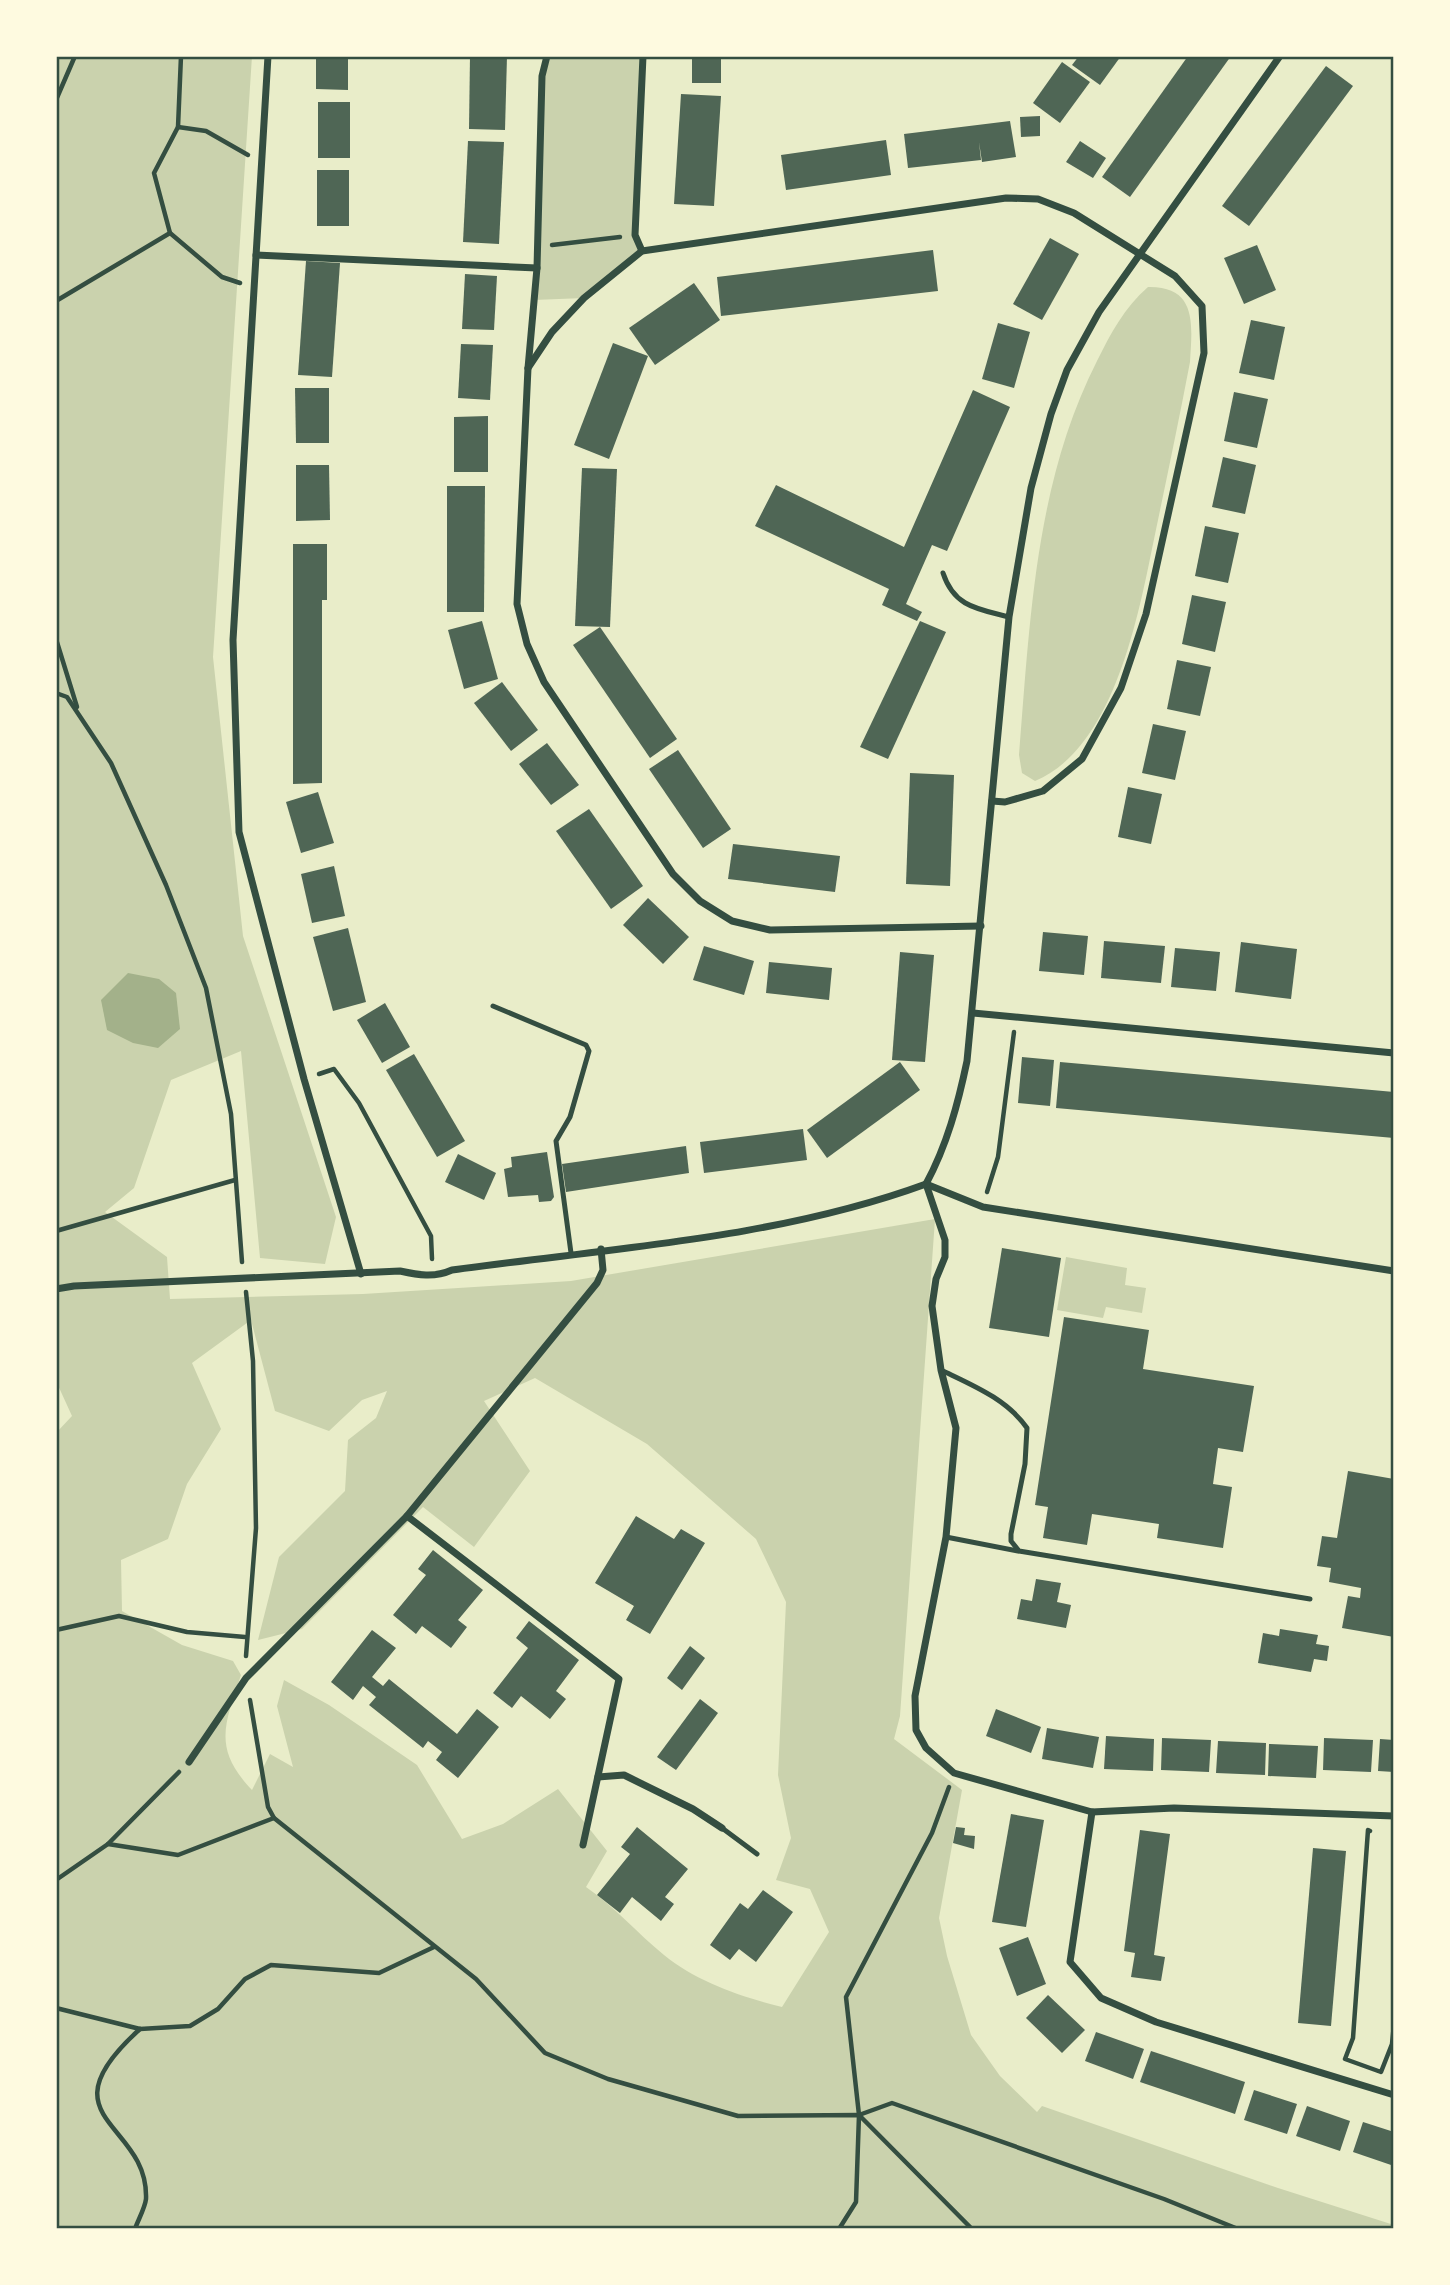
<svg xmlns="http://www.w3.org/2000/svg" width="1450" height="2285" font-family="'Crimson Pro',serif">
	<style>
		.green { fill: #cad2ad; fill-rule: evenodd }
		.water { fill: #a3b18a }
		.building { fill: #4f6655 }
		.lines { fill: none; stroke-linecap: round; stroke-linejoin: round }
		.path { stroke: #344e41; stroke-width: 4.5 }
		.service { stroke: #344e41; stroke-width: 5 }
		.minor { stroke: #344e41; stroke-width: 7 }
		.neatline { fill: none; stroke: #344e41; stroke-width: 2.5 }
	</style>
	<rect width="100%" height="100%" fill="#e9edc9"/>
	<g class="green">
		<path d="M56 56H252L213 657 243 936 336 1217 325 1264 260 1258 241 1051 171 1080 134 1188 105 1212 167 1257 170 1299 363 1294 571 1281 935 1219 900 1716 894 1739 962 1790 939 1918 947 1956 971 2035 1000 2076 1037 2112 1042 2106 1278 2188 1394 2225V2229H56V1433L72 1416 56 1381ZM251 1320 275 1411 329 1431 362 1400 387 1391 376 1418 348 1440 345 1491 279 1557 258 1640 302 1629 423 1507 474 1547 530 1471 484 1401 535 1378 647 1444 756 1539 786 1602 778 1775 791 1838 776 1880 810 1889 829 1932 782 2007C742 1997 697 1982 664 1955 637 1933 615 1907 586 1887L607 1851 558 1789 503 1824 462 1839 417 1765 329 1705 284 1680 277 1706 293 1767 270 1754 252 1790C212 1748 225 1724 241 1675L233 1661 182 1645 122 1611 121 1560 168 1539 187 1484 221 1429 192 1363Z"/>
		<path d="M547 56H643L635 235 642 251 584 298 534 300 542 76Z"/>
		<path d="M1148 287C1198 286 1192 326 1190 362 1180 415 1169 467 1158 520 1141 599 1120 745 1035 781L1022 773 1019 755C1030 621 1035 483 1097 361 1111 333 1124 308 1148 287Z"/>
		<path d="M1066 1257 1127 1268 1125 1285 1146 1288 1142 1313 1106 1307 1103 1318 1057 1310Z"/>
	</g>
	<path class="water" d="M128 973 159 979 176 993 180 1029 158 1048 133 1043 107 1030 101 1000Z"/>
	<g class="building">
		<path d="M316 56H348V90L316 89Z"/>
		<path d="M470 56H507L505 130 469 129Z"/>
		<path d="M721 56V83H692V56Z"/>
		<path d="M1079 56H1121L1100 85 1072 65Z"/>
		<path d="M1188 56H1231L1130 197 1102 177Z"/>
		<path d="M1062 62 1090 82 1060 123 1033 103Z"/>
		<path d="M1326 66 1353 86 1249 226 1222 206Z"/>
		<path d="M681 94 721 96 714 206 674 204Z"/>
		<rect x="318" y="102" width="32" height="56"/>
		<path d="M1040 116V136L1021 137 1020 117Z"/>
		<path d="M1010 121 1016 157 982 162 979 142 981 160 908 168 904 134Z"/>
		<path d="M886 140 891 175 786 190 781 155Z"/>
		<path d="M468 141 504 142 499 244 463 242Z"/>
		<path d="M1080 141 1106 158 1093 178 1066 162Z"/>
		<rect x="317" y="170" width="32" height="56"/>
		<path d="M1050 238 1079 254 1042 320 1013 304Z"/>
		<path d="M1257 245 1276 290 1244 304 1224 258Z"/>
		<path d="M933 250 938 291 721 316 717 277Z"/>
		<path d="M306 261 340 263 332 377 298 375Z"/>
		<path d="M465 274 497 276 494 330 462 329Z"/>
		<path d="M694 283 720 320 655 365 629 328Z"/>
		<path d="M1251 320 1285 327 1274 380 1239 373Z"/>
		<path d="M998 323 1030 332 1014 388 982 379Z"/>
		<path d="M613 343 648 356 609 459 574 445Z"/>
		<path d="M461 344 493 345 490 400 458 398Z"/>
		<path d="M295 388H329V443H296Z"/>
		<path d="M973 390 1010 407 947 551 932 545 906 604 922 612 917 621 882 605 889 589 755 526 776 485 904 547Z"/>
		<path d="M1234 392 1268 399 1257 448 1224 441Z"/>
		<path d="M488 416V472H454V417Z"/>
		<path d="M1223 457 1256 465 1245 514 1212 507Z"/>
		<path d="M296 465H329L330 520 296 521Z"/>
		<path d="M582 468 617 469 610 627 575 626Z"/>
		<path d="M447 486H485L484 612H447Z"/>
		<path d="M1205 526 1239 533 1228 583 1195 576Z"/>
		<path d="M293 544H327V600H322V783L293 784Z"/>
		<path d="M1192 595 1226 602 1215 652 1182 644Z"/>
		<path d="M482 621 498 679 464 689 448 630Z"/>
		<path d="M920 621 946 632 888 759 860 747Z"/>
		<path d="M600 627 677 739 650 758 573 645Z"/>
		<path d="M1177 660 1211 667 1200 716 1167 709Z"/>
		<path d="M502 682 538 730 511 751 474 703Z"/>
		<path d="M1153 724 1186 731 1175 780 1142 773Z"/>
		<path d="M547 743 579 785 551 805 519 764Z"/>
		<path d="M678 750 731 829 703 848 649 769Z"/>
		<path d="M910 773 954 775 950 886 906 884Z"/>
		<path d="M1128 787 1162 794 1151 844 1118 837Z"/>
		<path d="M318 792 334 843 301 853 286 802Z"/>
		<path d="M589 809 643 886 611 909 556 831Z"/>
		<path d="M733 844 840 856 835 892 728 879Z"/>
		<path d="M334 866 345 916 312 923 301 874Z"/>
		<path d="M648 898 689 937 663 964 623 925Z"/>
		<path d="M348 928 366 1002 333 1011 313 937Z"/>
		<path d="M1043 932 1088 936 1084 975 1039 971Z"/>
		<path d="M1104 941 1165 946 1161 983 1101 978Z"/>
		<path d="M1241 942 1297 949 1291 999 1235 992Z"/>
		<path d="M704 946 754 961 744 995 693 980Z"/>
		<path d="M1175 948 1220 952 1216 991 1171 987Z"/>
		<path d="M900 952 934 955 925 1062 892 1060Z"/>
		<path d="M769 962 832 968 829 1000 766 993Z"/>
		<path d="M385 1003 410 1047 382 1063 357 1020Z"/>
		<path d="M414 1054 465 1141 437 1157 386 1070Z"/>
		<path d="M1022 1057 1054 1060 1050 1106 1018 1103Z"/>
		<path d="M900 1062 920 1090 827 1158 807 1130Z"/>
		<path d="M1060 1062 1394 1092V1138L1056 1108Z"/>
		<path d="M803 1129 807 1160 704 1173 700 1142Z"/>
		<path d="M686 1146 689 1173 566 1192 562 1164Z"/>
		<path d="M547 1152 554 1197 551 1201 539 1202 538 1195 508 1197 504 1169 512 1167 511 1157Z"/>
		<path d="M458 1154 496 1173 484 1200 445 1182Z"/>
		<path d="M1002 1248 1061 1258 1049 1337 989 1328Z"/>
		<path d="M1064 1317 1149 1330 1143 1369 1254 1386 1243 1452 1218 1448 1213 1484 1232 1487 1223 1548 1157 1538 1159 1524 1092 1514 1087 1545 1043 1538 1048 1507 1035 1505Z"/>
		<path d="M1348 1471 1394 1479V1637L1342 1628 1348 1596 1360 1598 1361 1588 1329 1582 1331 1568 1317 1566 1322 1536 1337 1538Z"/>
		<path d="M636 1516 674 1539 681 1529 705 1543 650 1634 626 1620 634 1606 595 1583Z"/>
		<path d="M433 1550 483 1590 458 1620 467 1627 451 1648 422 1626 416 1634 393 1615 426 1575 418 1569Z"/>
		<path d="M1036 1579 1061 1583 1057 1602 1071 1605 1066 1628 1017 1619 1021 1599 1032 1601Z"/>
		<path d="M529 1621 579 1660 556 1691 566 1699 550 1719 521 1696 512 1708 493 1693 528 1648 516 1638Z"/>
		<path d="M1280 1629 1318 1635 1316 1644 1329 1646 1327 1661 1314 1659 1311 1672 1258 1663 1263 1633 1279 1636Z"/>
		<path d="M372 1630 396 1648 372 1677 383 1686 389 1679 457 1734 477 1709 499 1727 458 1778 436 1760 442 1752 428 1741 423 1748 369 1705 376 1697 363 1686 353 1700 331 1682Z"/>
		<path d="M690 1646 705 1658 682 1690 667 1678Z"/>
		<path d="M700 1699 718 1713 676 1770 657 1757Z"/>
		<path d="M996 1709 1041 1727 1031 1753 986 1736Z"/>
		<path d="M1047 1728 1099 1737 1093 1768 1042 1759Z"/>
		<path d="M1106 1736 1154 1739 1153 1771 1104 1769Z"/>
		<path d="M1162 1738 1211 1740 1209 1772 1161 1770Z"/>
		<path d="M1324 1738 1373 1740 1371 1772 1323 1770Z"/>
		<path d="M1380 1739 1394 1740V1772L1378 1771Z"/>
		<path d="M1218 1741 1266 1743 1265 1775 1216 1773Z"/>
		<path d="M1269 1744 1318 1746 1316 1778 1268 1776Z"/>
		<path d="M1011 1814 1044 1820 1026 1927 992 1922Z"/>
		<path d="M637 1827 688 1869 665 1897 674 1904 661 1921 632 1897 620 1913 597 1895 630 1854 621 1847Z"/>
		<path d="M956 1827 965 1828 964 1835 975 1836 974 1849 953 1843Z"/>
		<path d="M1140 1830 1170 1834 1154 1955 1165 1957 1161 1981 1131 1977 1135 1953 1124 1951Z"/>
		<path d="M1313 1848 1346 1851 1331 2026 1298 2023Z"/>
		<path d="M763 1890 793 1912 756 1962 739 1949 730 1960 710 1945 740 1903 748 1909Z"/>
		<path d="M1028 1937 1046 1984 1017 1996 999 1948Z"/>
		<path d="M1048 1995 1085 2030 1062 2053 1026 2018Z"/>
		<path d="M1096 2032 1144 2049 1133 2079 1085 2061Z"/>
		<path d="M1151 2051 1245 2082 1235 2114 1140 2082Z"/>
		<path d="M1254 2090 1297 2104 1287 2134 1244 2120Z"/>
		<path d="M1307 2106 1350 2121 1340 2151 1296 2136Z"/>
		<path d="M1363 2122 1394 2132V2166L1353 2152Z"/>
	</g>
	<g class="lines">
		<g class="path">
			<path d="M181 56 178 127 154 173 170 233 222 277 240 283"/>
			<path d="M56 100 75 56"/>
			<path d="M178 127 206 131 248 155"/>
			<path d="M552 245 620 237"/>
			<path d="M56 301 170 233"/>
			<path d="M56 639 77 707"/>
			<path d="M56 693 67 697 111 763 166 885 206 988 231 1114 242 1262"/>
			<path d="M319 1074 334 1069 359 1103 431 1236 432 1259"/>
			<path d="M987 1192 998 1157 1014 1032"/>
			<path d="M56 1231 235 1180"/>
			<path d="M56 1630 119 1616 187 1632 245 1637"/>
			<path d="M246 1656 256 1528 253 1361 246 1292"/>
			<path d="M250 1700 268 1807 274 1818 476 1979 545 2053 608 2079 738 2116 859 2115 972 2229"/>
			<path d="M1370 1831 1368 1830 1353 2038 1345 2059 1381 2072 1392 2044 1394 2024"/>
			<path d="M108 1844 178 1855 274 1818"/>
			<path d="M56 1880 108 1844 179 1772"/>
			<path d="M56 2008 140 2029 190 2026 218 2009 245 1979 271 1965 379 1973 434 1947"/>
			<path d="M859 2115 892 2103 1164 2199 1238 2229"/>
			<path d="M135 2229C138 2220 145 2208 146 2199 149 2121 39 2120 140 2029"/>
			<path d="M839 2229 856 2202 859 2115 846 1997 932 1833 949 1787"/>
		</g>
		<g class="service">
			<path d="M943 573C954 607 978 609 1009 617"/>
			<path d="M493 1006 586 1045 589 1051 570 1117 556 1141 571 1253"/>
			<path d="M941 1370C972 1385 1007 1399 1027 1428L1025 1464 1011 1534V1541L1019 1551 1310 1599"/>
			<path d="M946 1537 1018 1551"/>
			<path d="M722 1828 757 1854"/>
		</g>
		<g class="minor">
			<path d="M268 56 233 640 239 832 304 1079 361 1274"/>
			<path d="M547 56 542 76 537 268 528 368 517 604 527 644 544 682 673 874 700 901 732 921 770 930 981 926"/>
			<path d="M642 251 635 235 643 56"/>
			<path d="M256 255 537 268"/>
			<path d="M528 368 552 332 584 298 642 251 1006 198 1038 199 1074 213 1175 276 1202 306 1204 353 1146 614 1121 688 1082 759 1043 791 1005 802 992 801"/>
			<path d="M973 1013 1394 1053"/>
			<path d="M926 1184 945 1240V1257L936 1279 932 1306 941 1370 956 1428 946 1537 915 1696 916 1730 926 1748 954 1773 1092 1812 1174 1808 1394 1816"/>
			<path d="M926 1184 983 1207 1394 1271"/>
			<path d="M56 1289 74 1286 400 1271C418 1275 434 1278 452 1270 610 1248 776 1239 926 1184 947 1145 958 1104 967 1061L1009 617 1031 488 1051 414 1067 370 1099 312 1280 56"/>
			<path d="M407 1516 619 1679 583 1845"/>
			<path d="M189 1762 246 1678 407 1516 597 1283 603 1270 601 1249"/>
			<path d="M598 1777 624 1775 693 1809 722 1828"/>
			<path d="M1092 1812 1070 1962 1101 1998 1156 2022 1394 2095"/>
		</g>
	</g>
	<rect width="1450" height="2285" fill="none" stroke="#fefae0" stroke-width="116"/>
	<rect x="58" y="58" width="1334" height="2169" class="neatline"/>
</svg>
